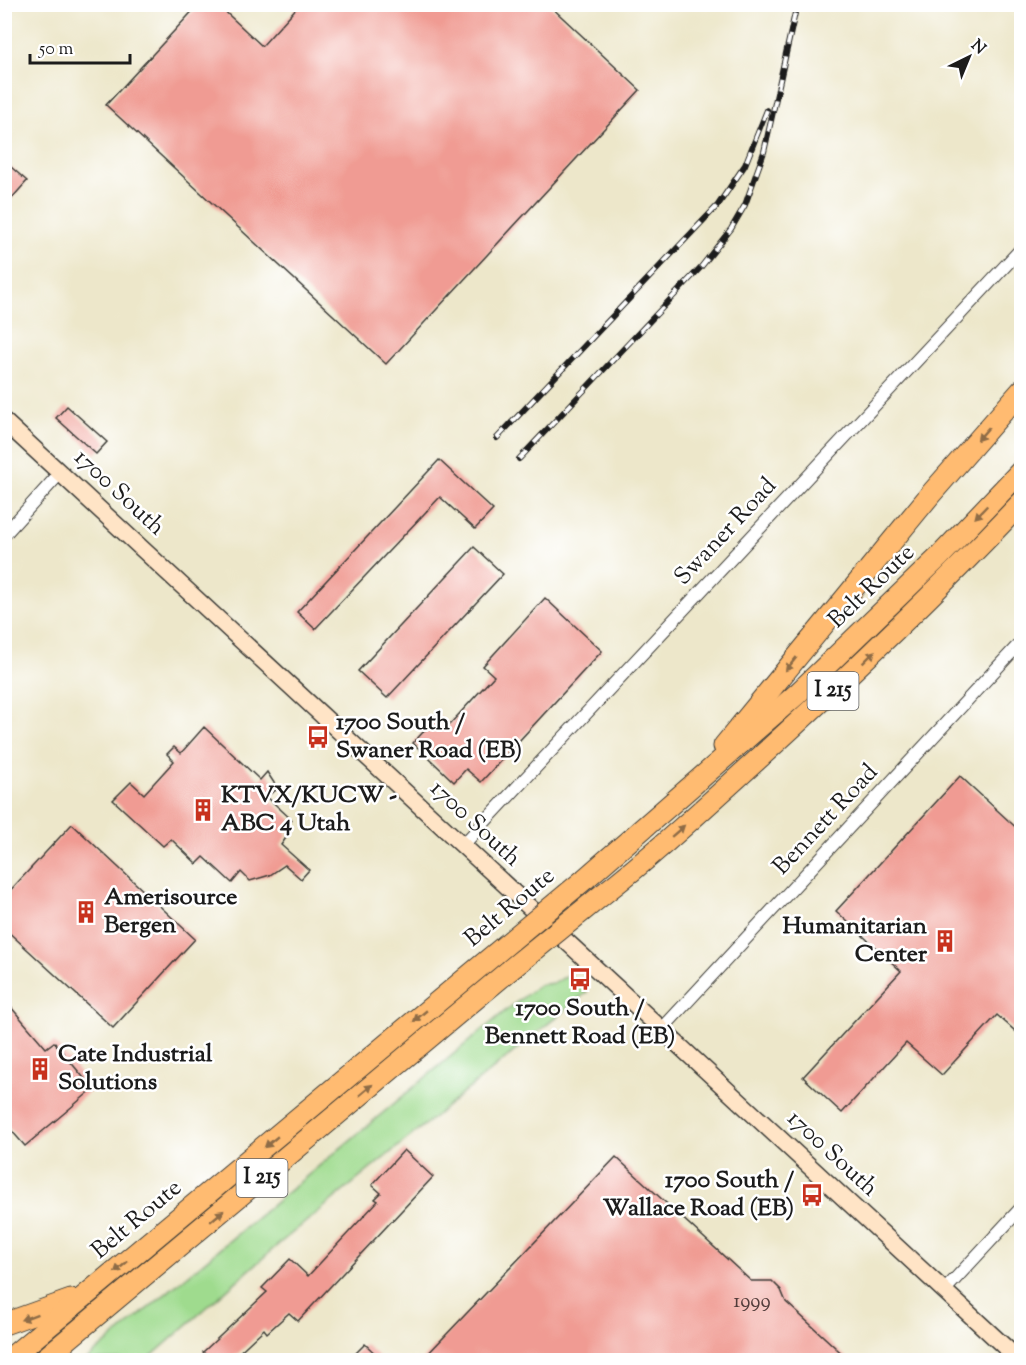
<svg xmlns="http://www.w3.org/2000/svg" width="1026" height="1365" font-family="'Sorts Mill Goudy',serif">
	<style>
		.green { fill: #9fdb8e; stroke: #5e7c55; stroke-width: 1.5 }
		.building { fill: #f09b93 }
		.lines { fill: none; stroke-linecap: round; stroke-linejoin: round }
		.street-casing { stroke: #3b3a36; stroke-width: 14 }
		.secondary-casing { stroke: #3b3a36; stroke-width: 19 }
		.highway-casing { stroke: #3b3a36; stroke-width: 23 }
		.street { stroke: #fff; stroke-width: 12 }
		.secondary { stroke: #ffe4c6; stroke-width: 16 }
		.highway { stroke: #ffbb71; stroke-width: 21 }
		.rail-casing { stroke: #1c1c1c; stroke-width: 6 }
		.rail { stroke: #fff; stroke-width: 4; stroke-dasharray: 11; stroke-linecap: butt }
		.highway-bridge-casing { stroke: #3b3a36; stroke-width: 23; stroke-linecap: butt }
		.highway-bridge { stroke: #ffbb71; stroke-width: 21 }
		.oneway { fill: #8e6c46 }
		.labels { text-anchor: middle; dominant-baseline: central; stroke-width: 5; stroke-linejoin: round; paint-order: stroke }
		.number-label { font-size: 21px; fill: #513c3a }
		.shield { fill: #fff; stroke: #606060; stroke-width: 1.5 }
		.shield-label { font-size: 22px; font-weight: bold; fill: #1c1c1c }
		.street-label { font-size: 24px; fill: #1c1c1c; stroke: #fff }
		.poi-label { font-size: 24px; font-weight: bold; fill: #1c1c1c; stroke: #fff; text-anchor: start }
	</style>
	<rect width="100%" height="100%" fill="#fff"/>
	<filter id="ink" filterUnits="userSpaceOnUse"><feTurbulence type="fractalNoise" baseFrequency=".0167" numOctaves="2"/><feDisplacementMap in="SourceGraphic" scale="12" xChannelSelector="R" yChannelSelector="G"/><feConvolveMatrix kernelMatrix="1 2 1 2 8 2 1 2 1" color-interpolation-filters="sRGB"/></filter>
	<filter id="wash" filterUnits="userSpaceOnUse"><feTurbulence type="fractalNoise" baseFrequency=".008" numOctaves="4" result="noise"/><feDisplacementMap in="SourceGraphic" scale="24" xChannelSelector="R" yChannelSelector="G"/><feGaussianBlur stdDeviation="1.35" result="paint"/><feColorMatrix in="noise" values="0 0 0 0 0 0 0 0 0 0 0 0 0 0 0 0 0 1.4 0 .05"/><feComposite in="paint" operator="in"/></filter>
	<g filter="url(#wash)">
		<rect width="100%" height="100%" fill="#ede7ca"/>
		<path class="green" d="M569 975 587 992 280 1243 147 1360H86L504 1012 539 985 553 983Z"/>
		<g id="blocks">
			<g class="building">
				<path d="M199 4H217L262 46 300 4H548L640 90 386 364 106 105Z"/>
				<path d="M11 167 27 181 4 207V175Z"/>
				<path d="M67 406 107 442 96 454 56 418Z"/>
				<path d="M439 460 493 510 475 529 440 497 315 629 297 612Z"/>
				<path d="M474 547 503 574 387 698 358 671Z"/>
				<path d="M545 598 602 651 481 782 466 769 454 782 413 743 438 716 449 725 494 676 483 666Z"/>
				<path d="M204 727 260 780 267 772 278 789 266 796 292 820 283 830 288 835 281 845 309 870 301 879 285 865 270 875 250 881 241 872 232 883 204 857 197 864 171 839 163 846 113 800 131 782 144 794 174 761 167 754 174 747 181 753Z"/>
				<path d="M960 776 1022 833V1037L997 1015 942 1075 906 1043 842 1113 803 1077 901 971 836 911Z"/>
				<path d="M72 824 195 939 113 1028 4 928V897Z"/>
				<path d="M4 999 46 1048 54 1042 93 1089 25 1146 4 1122Z"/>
				<path d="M404 1150 433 1177 298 1321 289 1313 267 1333 264 1329 231 1360H211L203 1352 267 1292 262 1288 290 1259 308 1276 378 1201 375 1199 381 1193 372 1185Z"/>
				<path d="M616 1157 751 1281H772L781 1290 786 1302 849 1360H422Z"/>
				<path d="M365 1344 382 1360H349Z"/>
			</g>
		</g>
	</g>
	<g filter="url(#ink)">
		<use href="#blocks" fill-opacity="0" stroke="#3b3a36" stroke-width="1.5"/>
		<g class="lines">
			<g class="street-casing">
				<g id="street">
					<path d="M4 535 61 472"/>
					<path d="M463 845 1022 248"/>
					<path d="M662 1029 1022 641"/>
					<path d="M944 1291 1022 1207"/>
				</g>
			</g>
			<g class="secondary-casing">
				<path id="secondary" d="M4 421 1019 1360"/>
			</g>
			<g class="highway-casing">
				<g id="highway">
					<path d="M724 746 930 495 1022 390"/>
					<path d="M585 879 797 694 939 557 1022 470"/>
					<path d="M602 895C656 853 706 806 757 760 848 677 937 592 1022 502"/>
					<path d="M4 1324 71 1300"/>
					<path d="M8 1360 495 954"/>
					<path d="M43 1360 511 969"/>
				</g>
			</g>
			<use href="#street" class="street"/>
			<use href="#secondary" class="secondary"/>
			<use href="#highway" class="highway"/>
			<g class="rail-casing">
				<g id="rail">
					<path d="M497 438 718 205 745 165 767 110"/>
					<path d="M519 459 701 267 731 229 745 205 764 152 797 4"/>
				</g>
			</g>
			<use href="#rail" class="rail"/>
			<g class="highway-bridge-casing">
				<g id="highway-bridge">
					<path d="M495 954 585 879"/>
					<path d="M511 969 602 895"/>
				</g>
			</g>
			<use href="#highway-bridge" class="highway-bridge"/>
		</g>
		<defs><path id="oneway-solid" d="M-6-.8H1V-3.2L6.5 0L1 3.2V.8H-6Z" transform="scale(1.5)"/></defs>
		<g class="oneway">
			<use href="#oneway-solid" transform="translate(983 434) rotate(131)"/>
			<use href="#oneway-solid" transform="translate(981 512) rotate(134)"/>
			<use href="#oneway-solid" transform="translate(869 657) rotate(-45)"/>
			<use href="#oneway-solid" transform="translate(791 664) rotate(129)"/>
			<use href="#oneway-solid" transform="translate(678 831) rotate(-41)"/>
			<use href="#oneway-solid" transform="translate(420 1016) rotate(140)"/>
			<use href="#oneway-solid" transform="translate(366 1090) rotate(-40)"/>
			<use href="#oneway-solid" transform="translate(271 1142) rotate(140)"/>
			<use href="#oneway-solid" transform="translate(217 1216) rotate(-40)"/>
			<use href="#oneway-solid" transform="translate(121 1267) rotate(140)"/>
			<use href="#oneway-solid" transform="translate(29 1317) rotate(160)"/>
		</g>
	</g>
	<defs>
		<g id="bus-bare" transform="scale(1.8)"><path d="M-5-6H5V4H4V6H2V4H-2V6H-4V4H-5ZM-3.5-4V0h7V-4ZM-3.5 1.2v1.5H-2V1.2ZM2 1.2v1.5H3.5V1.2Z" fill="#c8321e" stroke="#fff" stroke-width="2.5" paint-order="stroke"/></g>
		<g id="building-bare" transform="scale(1.8)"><path d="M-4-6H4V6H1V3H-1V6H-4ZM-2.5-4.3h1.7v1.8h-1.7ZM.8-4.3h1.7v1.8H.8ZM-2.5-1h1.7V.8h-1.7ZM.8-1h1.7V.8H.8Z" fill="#c8321e" stroke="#fff" stroke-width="2.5" paint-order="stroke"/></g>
	</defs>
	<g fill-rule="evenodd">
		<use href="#bus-bare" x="318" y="737"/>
		<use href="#building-bare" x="203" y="810"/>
		<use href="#building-bare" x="86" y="912"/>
		<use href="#building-bare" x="945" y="941"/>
		<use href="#bus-bare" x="580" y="979"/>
		<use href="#building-bare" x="40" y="1069"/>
		<use href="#bus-bare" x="812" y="1195"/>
	</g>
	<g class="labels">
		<g class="number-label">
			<text x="752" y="1302">1999</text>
		</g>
		<g class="shield">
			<rect x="807.5" y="672" width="51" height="38" rx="4.5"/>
			<rect x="236.5" y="1159" width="51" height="38" rx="4.5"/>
		</g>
		<g class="shield-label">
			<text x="833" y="691">I 215</text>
			<text x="262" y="1178">I 215</text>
		</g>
		<g class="street-label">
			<text transform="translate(119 493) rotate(43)">1700 South</text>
			<text transform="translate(726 532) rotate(-47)">Swaner Road</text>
			<text transform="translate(872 587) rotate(-44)">Belt Route</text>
			<text transform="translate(826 820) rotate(-47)">Bennett Road</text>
			<text transform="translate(475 824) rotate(43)">1700 South</text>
			<text transform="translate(510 908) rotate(-40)">Belt Route</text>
			<text transform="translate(832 1154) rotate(43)">1700 South</text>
			<text transform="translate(137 1220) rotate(-40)">Belt Route</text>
		</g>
		<g class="poi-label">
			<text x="336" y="723">1700 South /<tspan x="336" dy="28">Swaner Road (EB)</tspan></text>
			<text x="221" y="796">KTVX/KUCW -<tspan x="221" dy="28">ABC 4 Utah</tspan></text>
			<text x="104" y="898">Amerisource<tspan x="104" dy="28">Bergen</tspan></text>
			<text x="927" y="927" text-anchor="end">Humanitarian<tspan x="927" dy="28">Center</tspan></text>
			<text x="580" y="1009" text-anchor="middle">1700 South /<tspan x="580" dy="28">Bennett Road (EB)</tspan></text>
			<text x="58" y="1055">Cate Industrial<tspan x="58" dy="28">Solutions</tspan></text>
			<text x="794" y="1181" text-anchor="end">1700 South /<tspan x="794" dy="28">Wallace Road (EB)</tspan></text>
		</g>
	</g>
	<rect width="1026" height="1365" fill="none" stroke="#fff" stroke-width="24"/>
	<g transform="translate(969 57) rotate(43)" stroke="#ffffff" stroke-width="4.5" paint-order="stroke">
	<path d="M0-4.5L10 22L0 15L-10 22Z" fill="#1c1c1c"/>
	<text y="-9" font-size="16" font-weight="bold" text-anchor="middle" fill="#1c1c1c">N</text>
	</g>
	<path d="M30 54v9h100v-9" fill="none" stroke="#1c1c1c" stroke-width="3"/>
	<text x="39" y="54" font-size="18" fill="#1c1c1c" stroke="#ffffff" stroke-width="4.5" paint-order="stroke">50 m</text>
</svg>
